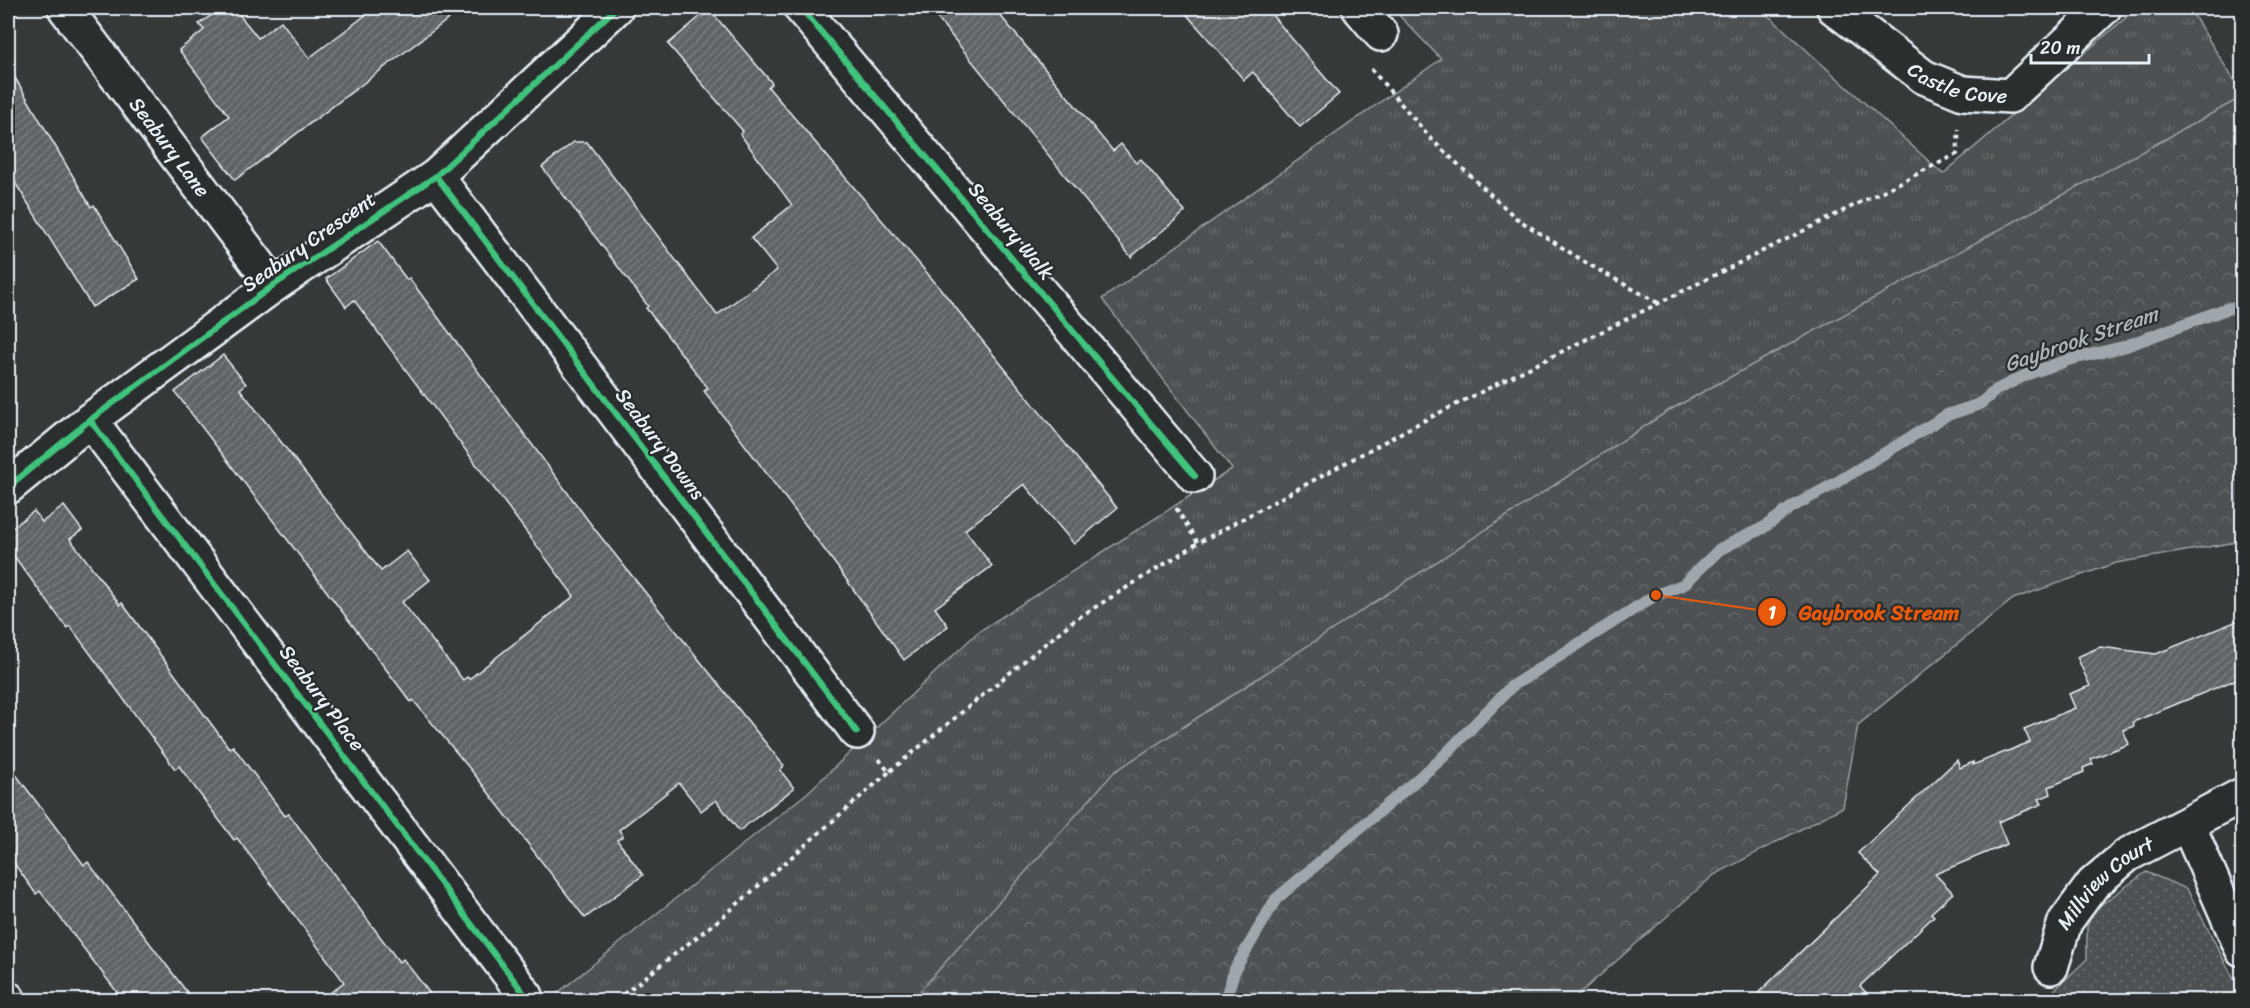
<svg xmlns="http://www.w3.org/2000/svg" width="2250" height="1008" font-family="Sriracha,sans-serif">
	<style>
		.grass { fill: url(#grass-dots); stroke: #9aa1a5; stroke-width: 1.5 }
		.forest { fill: url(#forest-crowns); stroke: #9aa1a5; stroke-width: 1.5 }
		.park { fill: url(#park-tufts); stroke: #9aa1a5; stroke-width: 1.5 }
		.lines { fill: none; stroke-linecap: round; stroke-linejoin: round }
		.stream { stroke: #a0a7ac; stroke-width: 12 }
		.building { fill: url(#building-hatch); stroke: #e8f1f8; stroke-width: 1.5 }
		.minor-casing { stroke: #e8f1f8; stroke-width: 38 }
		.path { stroke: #e8f1f8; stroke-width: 4; stroke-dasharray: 4.5 4.5; stroke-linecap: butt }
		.minor { stroke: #2a2d2e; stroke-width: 33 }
		.cycleway-casing { stroke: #2a2d2e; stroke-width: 10 }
		.cycleway { stroke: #40c37c; stroke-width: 6 }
		.labels { text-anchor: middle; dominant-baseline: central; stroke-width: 4.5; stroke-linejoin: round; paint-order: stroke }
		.street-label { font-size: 20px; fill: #e8f1f8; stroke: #2a2d2e }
		.water-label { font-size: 21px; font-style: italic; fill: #acb3b8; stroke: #2a2d2e }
		.leader { fill: none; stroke: #e8590c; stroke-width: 2 }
		.callout-dot { fill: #e8590c; stroke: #2a2d2e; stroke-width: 2 }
		.mark-label { font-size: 18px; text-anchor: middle; font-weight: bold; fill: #fff }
		.callout-label { font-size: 21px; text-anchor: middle; font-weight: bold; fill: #e8590c; stroke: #2a2d2e; stroke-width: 4.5; stroke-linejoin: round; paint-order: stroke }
	</style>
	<defs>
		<pattern id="grass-dots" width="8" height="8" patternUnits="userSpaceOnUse" patternTransform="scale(1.5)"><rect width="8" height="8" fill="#4d5152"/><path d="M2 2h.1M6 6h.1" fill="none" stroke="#676a6c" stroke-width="1.8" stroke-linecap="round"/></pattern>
		<pattern id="forest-crowns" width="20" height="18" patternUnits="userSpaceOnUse" patternTransform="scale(1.5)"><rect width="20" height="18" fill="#4d5152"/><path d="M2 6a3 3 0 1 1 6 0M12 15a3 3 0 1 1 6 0" fill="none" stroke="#676a6c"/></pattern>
		<pattern id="park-tufts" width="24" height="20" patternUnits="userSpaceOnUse" patternTransform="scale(1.5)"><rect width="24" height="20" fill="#4d5152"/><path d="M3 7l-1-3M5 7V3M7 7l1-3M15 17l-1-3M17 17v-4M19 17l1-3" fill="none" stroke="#676a6c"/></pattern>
		<pattern id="building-hatch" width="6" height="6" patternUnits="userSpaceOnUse" patternTransform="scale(1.5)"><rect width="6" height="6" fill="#5f6365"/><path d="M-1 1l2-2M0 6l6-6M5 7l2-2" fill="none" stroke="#767a7c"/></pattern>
	</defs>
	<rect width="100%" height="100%" fill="#35393a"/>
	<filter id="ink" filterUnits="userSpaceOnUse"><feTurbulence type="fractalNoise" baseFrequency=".0167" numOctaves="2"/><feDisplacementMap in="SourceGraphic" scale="12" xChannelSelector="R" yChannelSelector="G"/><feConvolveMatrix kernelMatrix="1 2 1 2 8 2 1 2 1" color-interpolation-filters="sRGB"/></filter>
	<g filter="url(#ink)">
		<path class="grass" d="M2146 872 2187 889 2242 995V1000H2044L2087 959V926L2095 909Z"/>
		<path class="forest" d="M2216 75 2242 106V541L2116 563 2013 599 1858 725 1843 807 1714 875 1572 1000H790L1199 610Z"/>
		<path class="park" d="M1392 8H1760L1943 174 2137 8H2189L2242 93V97L1668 411 1114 772 912 1000H549L807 793 978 632 1232 469 1102 299 1441 59Z"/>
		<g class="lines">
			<path class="stream" d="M1225 1000 1235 969 1276 899 1439 761 1512 686 1656 595 1683 585 1720 549 1763 528 1792 507 1834 484 1947 415 1980 404 1996 390 2028 374 2068 360 2123 347 2226 309 2242 306"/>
		</g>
		<g class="building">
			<path d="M222 8H234L258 38 281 21 309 58 375 8H463L235 180 202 137 229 116 179 50 204 30 199 24Z"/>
			<path d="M929 8H994L1113 151 1121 144 1136 163 1141 159 1185 212 1131 257Z"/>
			<path d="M1181 8H1266L1339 94 1300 127 1253 72 1244 80Z"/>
			<path d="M709 9 772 83 768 87 939 287 1117 508 1074 544 1024 484 965 530 992 566 935 608 948 626 904 660 833 561 704 391 708 388 646 308 648 306 542 167 574 142H587L717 315 777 270 751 238 792 205 740 134 743 131 668 44Z"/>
			<path d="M8 66 91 207 94 205 139 279 92 307 8 171Z"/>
			<path d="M378 241 407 280 409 278 593 527 784 766 780 770 794 788 739 831 716 800 701 811 679 783 619 830 623 836 617 840 643 875 585 918 475 775 413 700 411 702 175 392 223 355 246 384 240 389 381 571 407 551 430 580 402 602 463 680 467 677 469 679 574 596 354 300 346 307 326 279Z"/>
			<path d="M64 506 82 530 70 539 90 565 120 605 122 603 229 748 233 746 285 816 289 814 399 962 403 959 435 1000H321L344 982 237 838 234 840 179 766 175 769 70 626 67 628 8 548V531L34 511 42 522Z"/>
			<path d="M2242 619V677L2133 722 2134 726 2123 730 2129 744 2091 759 2093 764 2083 768 2084 772 2049 787 2051 794 2039 799 2042 804 1998 822 2007 844 1935 874 1953 893 1931 913 1934 916 1860 986 1873 1000H1751L1880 875 1858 853 1957 760 1960 768 1973 762V765L2030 742 2024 729 2075 708 2069 694 2090 686 2077 657 2100 647 2156 654Z"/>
			<path d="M8 764 84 865 88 862 193 1000H123L40 891 36 894 8 855Z"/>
		</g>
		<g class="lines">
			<g class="minor-casing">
				<g id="minor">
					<path id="s1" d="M65 8 274 285"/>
					<path d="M801 8 1195 476"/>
					<path d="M1359 8 1381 34"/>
					<path id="s2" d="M1834 8 1924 77 1963 93 2010 96 2104 8"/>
					<path d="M436 176 857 732"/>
					<path d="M90 420 526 996"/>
					<path d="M8 487 90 420 274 285 436 176 616 8"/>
					<path d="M2188 825 2242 949"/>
					<path id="s3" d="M2051 967 2065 922 2093 884 2127 855 2242 795"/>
					<path d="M8 999V1000"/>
				</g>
			</g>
			<g class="path">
				<path d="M1371 69 1433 141 1516 218 1588 264 1658 303"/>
				<path d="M1176 508 1198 543 1419 423 1957 154 1959 129"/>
				<path d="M879 759 889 772 1073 621 1198 543"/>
				<path d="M616 1000 725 915 889 772"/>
			</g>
			<use href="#minor" class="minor"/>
			<g class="cycleway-casing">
				<g id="cycleway">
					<path d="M801 8 1195 476"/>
					<path d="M436 176 857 732"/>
					<path d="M90 420 526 996"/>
					<path d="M8 487 90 420 274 285 436 176 616 8"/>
				</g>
			</g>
			<use href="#cycleway" class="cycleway"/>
		</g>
	</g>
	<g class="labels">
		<g class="street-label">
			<text stroke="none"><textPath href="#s2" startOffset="148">Castle Cove</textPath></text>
			<text stroke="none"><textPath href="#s1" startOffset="174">Seabury Lane</textPath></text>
			<text transform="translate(1011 231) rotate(50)">Seabury Walk</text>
			<text transform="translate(309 242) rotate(-35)">Seabury Crescent</text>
			<text transform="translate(660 444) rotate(53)">Seabury Downs</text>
			<text transform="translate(322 698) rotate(53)">Seabury Place</text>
			<text stroke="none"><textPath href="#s3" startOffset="104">Millview Court</textPath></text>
		</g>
		<g class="water-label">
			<text transform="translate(2081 339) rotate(-19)">Gaybrook Stream</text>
		</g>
	</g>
	<path class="leader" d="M1656 595L1772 612"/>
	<g class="callout-dot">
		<circle cx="1656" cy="595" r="6"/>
		<circle cx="1772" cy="612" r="15"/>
	</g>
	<g class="mark-label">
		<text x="1772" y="619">1</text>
	</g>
	<g class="callout-label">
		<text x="1879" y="620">Gaybrook Stream</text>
	</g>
	<rect width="2250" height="1008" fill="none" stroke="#2a2d2e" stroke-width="30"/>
	<rect x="15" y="15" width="2220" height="978" fill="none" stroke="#e8f1f8" stroke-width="2" filter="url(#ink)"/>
	<path d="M2031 54v9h118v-9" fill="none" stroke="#e8f1f8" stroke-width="3"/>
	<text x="2040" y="54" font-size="18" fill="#e8f1f8" stroke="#2a2d2e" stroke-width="4.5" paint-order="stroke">20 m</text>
</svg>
